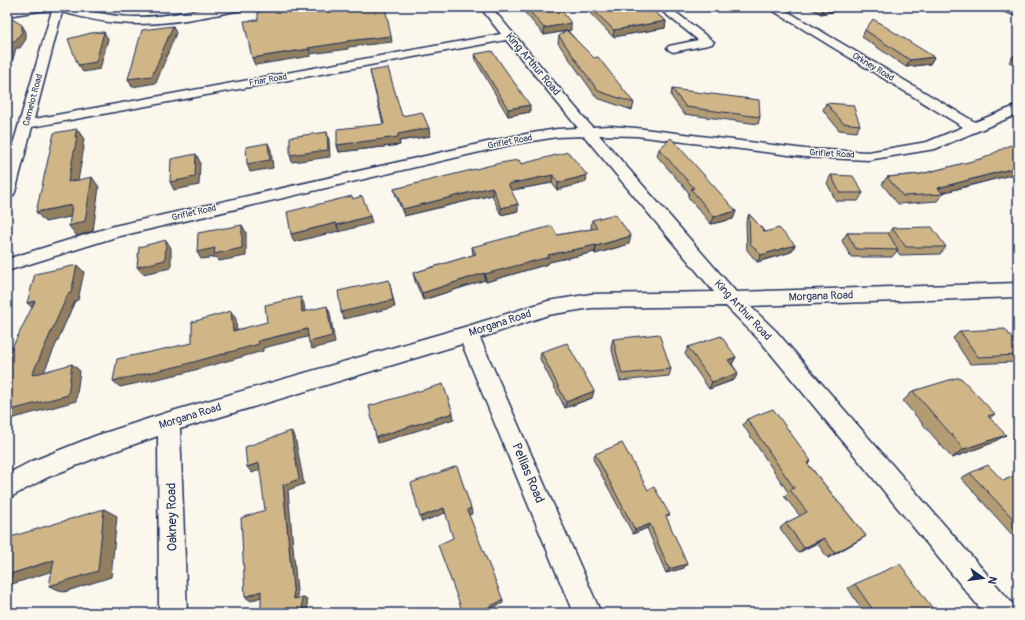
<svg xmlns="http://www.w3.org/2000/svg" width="1025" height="620" font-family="Pangolin,sans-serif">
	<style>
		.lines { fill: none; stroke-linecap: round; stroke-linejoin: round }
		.street-casing { stroke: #1b2f5e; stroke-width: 3 }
		.street { fill: #fbf7ec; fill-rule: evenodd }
		.wall { fill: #b39c73; stroke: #1b2f5e }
		.shaded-wall { fill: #927f5e; stroke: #1b2f5e }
		.building { fill: #d0b586; stroke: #1b2f5e }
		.labels { text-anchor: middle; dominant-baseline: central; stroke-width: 3; stroke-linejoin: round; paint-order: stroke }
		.far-street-label { font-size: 9px; fill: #1b2f5e; stroke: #fbf7ec }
		.street-label { font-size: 11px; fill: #1b2f5e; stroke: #fbf7ec }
		.near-street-label { font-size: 13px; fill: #1b2f5e; stroke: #fbf7ec }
	</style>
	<rect width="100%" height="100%" fill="#fbf7ec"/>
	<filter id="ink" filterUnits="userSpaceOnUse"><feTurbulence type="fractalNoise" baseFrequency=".025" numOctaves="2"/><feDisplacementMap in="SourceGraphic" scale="8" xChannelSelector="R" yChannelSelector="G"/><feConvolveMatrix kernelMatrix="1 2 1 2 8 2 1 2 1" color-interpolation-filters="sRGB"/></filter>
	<g filter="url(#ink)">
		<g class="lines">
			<g class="street-casing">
				<g id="street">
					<path d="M25 7H51L46 10 7 16V10Z"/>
					<path d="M53 7C80 7 107 17 134 17 165 18 193 9 223 7 231 6 239 7 247 7L242 10C202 17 161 27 120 23 100 22 81 17 62 12L34 119 501 34 480 7H491L592 127 610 126 636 128 805 149 868 152 927 142 963 127 767 7H780L975 122 1018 105V114L935 149 868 160 805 157 636 136 599 135 736 292 1018 283V297L750 306 776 331 1012 603 1016 613H984L762 343 726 306 591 308 548 315 480 338 601 613H573L462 344 180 429 187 613H159L158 436 98 457 46 478 7 499V474L30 462 95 436 169 412 468 326 548 301 591 294 714 292 584 136 557 137 514 144 116 237 7 271V259L114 226 514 136 557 129 578 128 506 40 32 127 15 192 13 196 7 197V165Z"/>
					<path d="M657 7H669L714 42 712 44 708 45 673 52 669 50 667 48 669 46 698 40Z"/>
					<path d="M997 7H1012L1018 9V16L998 9Z"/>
				</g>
			</g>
			<use href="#street" class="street"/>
		</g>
		<g class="wall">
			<path d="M520 7H559L571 30H567L634 103 632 110 597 98 558 43 559 36 566 31 544 35Z"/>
			<path d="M584 7H648L666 21 665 28 613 37Z"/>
			<path d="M808 7H856L821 14Z"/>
			<path d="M865 30 934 57 930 64 906 67 862 37Z"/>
			<path d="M475 54 530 112 508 116 476 61Z"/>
			<path d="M1018 54V66L1009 62 1014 55Z"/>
			<path d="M370 71 402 116 430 136 399 141 400 145 339 152 337 145 383 124Z"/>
			<path d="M672 89 760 117 758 124 684 114 671 96Z"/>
			<path d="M826 103 860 125 856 132 839 130 823 110Z"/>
			<path d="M659 149 736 211 733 219 711 224 688 197 689 193 657 156Z"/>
			<path d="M1018 150V173L942 193 943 194 937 201 898 204 882 184 887 177 921 174Z"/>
			<path d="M521 164 586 182 557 190 552 183 511 190 518 211 501 215 492 195 404 216 396 196 394 189Z"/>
			<path d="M831 175 863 193 858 201H836L827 183Z"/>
			<path d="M749 214 765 232 795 245 791 252 757 262 747 250 746 222Z"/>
			<path d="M592 220 629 244 595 254V252L549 262 548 264 486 282 485 280 423 300 415 281 413 273 473 255 472 247 557 235 592 229 591 227Z"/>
			<path d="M892 228 946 247 940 254 900 255 897 251 892 257H851L842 241 847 233 888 234Z"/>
			<path d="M960 331 1018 346V360L1016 362 970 364 953 338Z"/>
			<path d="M613 339 671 369 669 376 620 381 611 346Z"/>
			<path d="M688 347 736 357 732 364 738 373 734 380 709 389 685 354Z"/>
			<path d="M541 352 592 398 565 408 540 359Z"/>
			<path d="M913 391 995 414 990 418 992 443 952 458 903 401Z"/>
			<path d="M747 419 811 461 808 464 866 536 828 558 817 543 798 553 780 528 786 523 800 516 784 496 788 492 743 425Z"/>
			<path d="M595 454 648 490 667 519 684 568 666 573 647 528 633 534 593 459Z"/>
			<path d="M970 473 1003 481 1018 474V538L1016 539 961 478Z"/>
			<path d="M855 584 936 613H864L848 588Z"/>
		</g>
		<g class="shaded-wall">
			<path d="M199 7H209L199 8Z"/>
			<path d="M832 7H856L821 14 823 9Z"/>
			<path d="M666 21 665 28 613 37 614 30Z"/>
			<path d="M571 23V30L544 35V28Z"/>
			<path d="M22 25 26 32V39L20 48H16L11 66 7 67V55L11 41Z"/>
			<path d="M173 26 176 33 156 83 132 87 128 79Z"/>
			<path d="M104 32 108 39 100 69 83 72 78 65Z"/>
			<path d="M391 36 392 42 348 47V49L310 54 308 48 347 41Z"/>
			<path d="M309 49 311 56 255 65 252 58Z"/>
			<path d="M934 57 930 64 906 67 910 60Z"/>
			<path d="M530 105V112L508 116V109Z"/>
			<path d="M429 128 430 136 399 141 400 145 339 152 337 145Z"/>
			<path d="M77 129 84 139 83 145 84 147 76 192 68 182 75 137Z"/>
			<path d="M327 132 329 140 330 157 292 162 290 155Z"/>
			<path d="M268 143 271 150 273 168 250 172 247 164Z"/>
			<path d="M196 154 200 162 199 185 174 190 170 182Z"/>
			<path d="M1018 167V173L937 194 938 188Z"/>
			<path d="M553 175 552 183 508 191V184Z"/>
			<path d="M587 175 586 182 557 190 558 183Z"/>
			<path d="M92 177 99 187 93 231 77 236 69 226Z"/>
			<path d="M492 187V195L404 216 403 209Z"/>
			<path d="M518 204V211L501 215V208Z"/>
			<path d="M72 205 80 215 45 222 36 212Z"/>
			<path d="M736 211 733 219 711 224 714 217Z"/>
			<path d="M370 216 372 223 339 232 337 225Z"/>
			<path d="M336 223 339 231 294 242 291 234Z"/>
			<path d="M242 225 246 232V256L219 261 216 257 201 259 197 252Z"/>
			<path d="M631 236 629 244 595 254 596 246Z"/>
			<path d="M166 240 171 248V268L143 274 137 267Z"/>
			<path d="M596 245 595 252 549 262 548 264 486 282 485 274 548 255Z"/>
			<path d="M795 245 791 252 757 262 761 255Z"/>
			<path d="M77 265 84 272 78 300 75 301 40 381 32 375Z"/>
			<path d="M484 273 485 280 423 300 422 293Z"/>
			<path d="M389 280 395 307 344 319 341 312Z"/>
			<path d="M301 297 304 304 306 319 302 312Z"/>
			<path d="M35 301V310L27 303Z"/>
			<path d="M327 306 330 313 335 343 312 349 309 342Z"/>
			<path d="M231 311 236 319 237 338 233 331Z"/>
			<path d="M307 329 311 336 263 348V351L184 373 120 387 113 381 258 341Z"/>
			<path d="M736 357 732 364 725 367 728 360Z"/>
			<path d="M72 364 80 371 76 401 7 420V411Z"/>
			<path d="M738 373 734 380 709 389 712 382Z"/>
			<path d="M594 391 592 398 565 408 566 402Z"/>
			<path d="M453 413 454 419 378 443 376 437Z"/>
			<path d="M291 431 295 437 304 484 288 490 298 603 294 599 283 485Z"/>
			<path d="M1006 435 992 443 952 458 964 449Z"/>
			<path d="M259 463 264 468 252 473 247 467Z"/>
			<path d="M444 508 445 513 422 522 420 517Z"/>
			<path d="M471 508 472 514 468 515 467 510Z"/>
			<path d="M104 509 117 516 111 577 64 592 49 586Z"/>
			<path d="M650 524 647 528 633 534 635 530Z"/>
			<path d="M866 536 858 541 828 558 835 553Z"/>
			<path d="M824 538 817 543 798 553 804 548Z"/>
			<path d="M54 560 68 566 9 585 7 584V575Z"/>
			<path d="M687 564 684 568 666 573 669 569Z"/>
			<path d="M261 591 266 595 251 601 245 597Z"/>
			<path d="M302 597 307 600 308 613H303Z"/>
			<path d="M503 600V603L484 613H477Z"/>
		</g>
		<g class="building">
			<path d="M288 7H385L391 36 347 41V42L308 48 309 49 252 58 244 21 258 20V12Z"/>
			<path d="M526 7H559L571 23 544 28Z"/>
			<path d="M590 7H648L666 21 614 30Z"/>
			<path d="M820 7H832L823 9Z"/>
			<path d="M7 16 22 25V32L15 41H11L7 55Z"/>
			<path d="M873 19 934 57 910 60 865 30Z"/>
			<path d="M173 26 152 76 128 79 142 30Z"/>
			<path d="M566 30 594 58 598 57 634 103 598 91 559 36Z"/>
			<path d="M104 32 96 62 78 65 68 39 91 33Z"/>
			<path d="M492 51 530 105 508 109 475 54Z"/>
			<path d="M1018 54V57L1014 55Z"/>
			<path d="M388 68 402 116 422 112 429 128 398 134V137L337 145V129L384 124 370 71Z"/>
			<path d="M672 89 759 100 760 117 686 107Z"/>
			<path d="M826 103 853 105 860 125 843 123Z"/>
			<path d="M77 129 75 137H77L68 182 92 177 85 221 69 226 72 205 36 212 54 133Z"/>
			<path d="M327 132 328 150 290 155V137Z"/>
			<path d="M671 138 736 211 714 217 691 189 694 188 659 149Z"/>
			<path d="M268 143 270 160 247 164 246 147Z"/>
			<path d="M1010 145 1018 150V167L938 188 943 194 903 196 887 177 921 174 984 158Z"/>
			<path d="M568 152 587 175 558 183 553 175 508 184 518 204 501 208 492 187 403 209 394 189 500 163 519 160 521 164Z"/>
			<path d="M196 154 195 177 170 182 171 159Z"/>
			<path d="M831 175 853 176 863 193H840Z"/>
			<path d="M352 196 353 199 362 196 370 216 337 225 336 223 291 234 287 212Z"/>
			<path d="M615 214 631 236 596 246V245L548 255 549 257 485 274 484 273 422 293 413 273 476 254 472 247 552 226 557 235 597 228 592 220Z"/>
			<path d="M749 214 765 232 779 228 795 245 761 255 750 243Z"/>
			<path d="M242 225V248L214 254 215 248 197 252 198 233Z"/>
			<path d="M932 227 946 247H906L892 228Z"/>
			<path d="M847 233H888L898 250 856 249Z"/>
			<path d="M166 240 165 260 137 267 139 247Z"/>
			<path d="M77 265 71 293 68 294 32 375 72 364 68 395 7 411V358L35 301 27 303 35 274Z"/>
			<path d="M389 280 393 300 341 312 338 291Z"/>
			<path d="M301 297 302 312 327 306 332 336 309 342 307 329 258 341 259 344 179 366 113 381 117 359 192 343V322L231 311 233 331 267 322 265 305Z"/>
			<path d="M1005 329 1018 346V355L978 357 960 331Z"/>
			<path d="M659 334 671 369 622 374 613 339Z"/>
			<path d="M721 336 736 357 728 360 738 373 712 382 688 347Z"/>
			<path d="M567 343 594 391 566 402 541 352Z"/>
			<path d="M956 378H961L995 414 988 416 1006 435 964 449 913 391Z"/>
			<path d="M443 384 453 413 376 437 369 406Z"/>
			<path d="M773 409 811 461 807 463 866 536 835 553 824 538 804 548 786 523 807 512 790 490 794 488 747 419Z"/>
			<path d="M291 431 299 479 283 485 294 599 302 597 303 613H261V591L245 597 241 518 265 510 259 463 247 467 245 447Z"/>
			<path d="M622 443 648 490 654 487 670 515 666 516 687 564 669 569 650 524 635 530 595 454Z"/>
			<path d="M988 465 1003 481 1018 474V524L970 473Z"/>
			<path d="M457 466 471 508 467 510 503 600 477 613H463L438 545 453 538 444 508 420 517 411 483Z"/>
			<path d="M104 509 98 571 49 586 54 560 7 575V538Z"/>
			<path d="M900 564 936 613H875L855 584Z"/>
		</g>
	</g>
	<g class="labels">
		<g class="far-street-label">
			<text transform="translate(873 67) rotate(31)">Orkney Road</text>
			<text transform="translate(268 80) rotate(-10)">Friar Road</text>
			<text transform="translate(33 100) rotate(-75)">Camelot Road</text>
			<text transform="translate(510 142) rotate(-11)">Griflet Road</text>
			<text transform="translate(832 154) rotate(3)">Griflet Road</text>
			<text transform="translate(194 213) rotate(-13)">Griflet Road</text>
		</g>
		<g class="street-label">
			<text transform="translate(533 64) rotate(50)">King Arthur Road</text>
			<text transform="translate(821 296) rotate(-2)">Morgana Road</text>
			<text transform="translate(743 310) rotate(47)">King Arthur Road</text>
			<text transform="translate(500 323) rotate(-18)">Morgana Road</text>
			<text transform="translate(190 416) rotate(-17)">Morgana Road</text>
		</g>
		<g class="near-street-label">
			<text transform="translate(528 473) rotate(67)">Pellias Road</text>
			<text transform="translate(172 517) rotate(-91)">Oakney Road</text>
		</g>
	</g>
	<rect width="1025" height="620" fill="none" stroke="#fbf7ec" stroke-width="24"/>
	<rect x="12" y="12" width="1001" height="596" fill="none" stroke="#1b2f5e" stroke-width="1.5" filter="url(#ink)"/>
	<g transform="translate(983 578) rotate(104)" stroke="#fbf7ec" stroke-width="3" paint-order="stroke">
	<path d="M0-3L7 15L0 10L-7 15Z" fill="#1b2f5e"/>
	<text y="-6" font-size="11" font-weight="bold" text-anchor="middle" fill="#1b2f5e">N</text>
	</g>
</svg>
